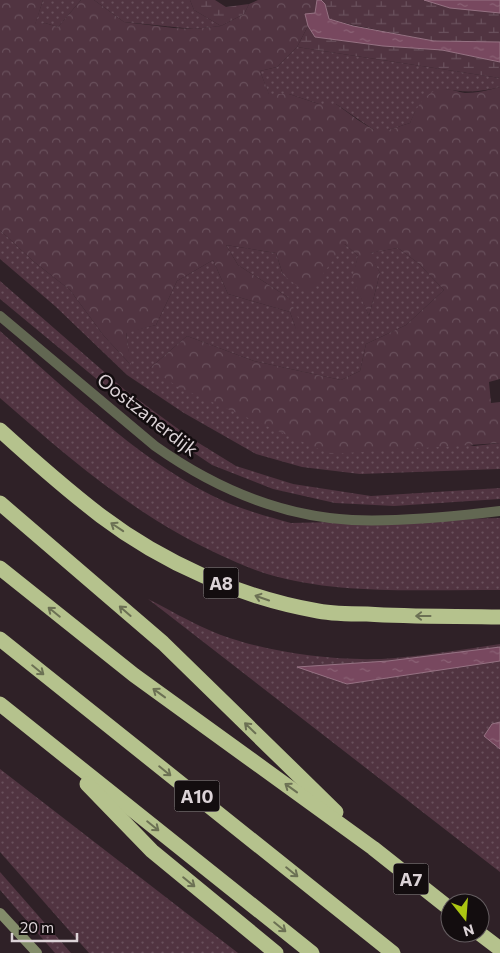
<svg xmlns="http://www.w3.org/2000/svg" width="500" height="953" font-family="Commissioner,sans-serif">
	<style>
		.grass { fill: url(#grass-dots) }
		.forest { fill: url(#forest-crowns) }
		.wetland { fill: url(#wetland-marsh) }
		.water { fill: url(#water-ripples); stroke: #967283 }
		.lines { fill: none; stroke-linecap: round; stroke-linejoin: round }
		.service { stroke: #626752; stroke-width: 10 }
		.secondary { stroke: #838c6a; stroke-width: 10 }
		.motorway { stroke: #b5c28d; stroke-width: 15 }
		.oneway { stroke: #6c7154 }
		.labels { text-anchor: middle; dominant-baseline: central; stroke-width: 5; stroke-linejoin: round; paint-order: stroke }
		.shield { fill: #130d0f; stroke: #a0989b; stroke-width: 1 }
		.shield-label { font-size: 18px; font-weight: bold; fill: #dcd3d7 }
		.street-label { font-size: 19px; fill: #dcd3d7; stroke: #130d0f }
	</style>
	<defs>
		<pattern id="grass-dots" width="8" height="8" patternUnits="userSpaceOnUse" patternTransform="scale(1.25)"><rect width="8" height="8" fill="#513441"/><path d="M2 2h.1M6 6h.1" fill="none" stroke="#69505c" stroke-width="1.8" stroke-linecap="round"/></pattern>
		<pattern id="forest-crowns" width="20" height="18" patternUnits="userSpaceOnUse" patternTransform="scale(1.25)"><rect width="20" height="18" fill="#513441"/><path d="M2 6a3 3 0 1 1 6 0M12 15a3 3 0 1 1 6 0" fill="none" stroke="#69505c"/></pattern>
		<pattern id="wetland-marsh" width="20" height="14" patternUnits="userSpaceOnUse" patternTransform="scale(1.25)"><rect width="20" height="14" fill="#513441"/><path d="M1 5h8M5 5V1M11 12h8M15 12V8" fill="none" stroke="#69505c"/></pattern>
		<pattern id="water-ripples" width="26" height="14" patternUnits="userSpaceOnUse" patternTransform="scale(1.25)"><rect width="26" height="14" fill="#78485f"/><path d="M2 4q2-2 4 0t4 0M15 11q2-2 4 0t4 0" fill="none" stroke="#8b6275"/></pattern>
	</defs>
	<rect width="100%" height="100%" fill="#2f2127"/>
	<g class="grass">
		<path d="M43 0H81L58 27 45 23 34 27Z"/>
		<path d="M94 0H190L194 10 221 26 194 29 124 22Z"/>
		<path d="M297 47 500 78V87C481 92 465 93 445 89L415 112 410 123 388 130H374L336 104H319L289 94 269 95 260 71 277 67Z"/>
		<path d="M0 230 33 261 70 290 104 336 130 364 126 332 156 325 177 281 213 260 228 294 290 312 296 329 289 298 238 265 226 245 276 253 283 275 345 244 358 256 353 278 369 316 380 273 369 253 398 248 418 263 444 290 406 325 366 344 360 371 341 380 254 361 187 336 150 368 474 446 500 443V469L360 474 302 467 256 454 184 413 127 375 55 306 0 259Z"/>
		<path d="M0 281 125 390 189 437 236 466 293 484 371 496 500 488V499L394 506 335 503 273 489 212 465 151 424 0 299Z"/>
		<path d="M0 331C64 387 135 457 211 495 237 508 264 516 291 523L500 518V590C423 589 342 596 267 574 250 569 234 561 218 554 134 515 69 458 0 398Z"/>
		<path d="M148 599C168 609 188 621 209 630 258 652 341 663 395 658 430 655 465 649 500 644V722L492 724 484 736 500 749V872Z"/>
		<path d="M0 769 238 953H89L0 852Z"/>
		<path d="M0 872 71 953H55L0 890Z"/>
	</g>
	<path class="forest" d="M0 0H43L35 25 45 23 58 27 81 0H94L124 22 174 28 194 29 221 26 244 14 249 4 258 0H317L315 13 305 15 308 26 297 47 277 67 260 71 269 94H289L319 104H336L358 120 374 130H388L410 123C416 108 426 89 445 89 452 89 458 92 465 93 476 93 489 90 500 87V379L489 382 491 403 500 402V443L330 454 178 387 150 368 187 336 254 361 341 380 360 371 366 344 406 325 444 290 418 263 398 248 370 253 380 273 369 316 352 278 358 256 345 244 308 294 283 275 276 253 226 245 238 265 289 298 304 331 296 329 290 312 228 294 213 260 177 281 156 325 126 333 131 365 104 336 70 290 33 261 0 230Z"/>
	<g class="wetland">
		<path d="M190 0H215L226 7 249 4 244 14 221 26 194 10Z"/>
		<path d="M321 0H424L450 8 500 13V42L434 41 353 25 329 19 325 4Z"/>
		<path d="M308 26 315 37 383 46 442 50 500 62V78L297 47Z"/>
	</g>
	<g class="water">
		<path d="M317 0H321L325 4 329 19 353 26 434 41 500 42V62L442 50 383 46 315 37 308 26 305 14 315 13Z"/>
		<path d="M424 0H500V13L450 8Z"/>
		<path d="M500 647V661L347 684 297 667 388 661Z"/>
		<path d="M500 722V749L484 736 492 724Z"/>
	</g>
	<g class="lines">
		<path class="service" d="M0 316 155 446C213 487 280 516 352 520 401 522 451 517 500 511"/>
		<path class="secondary" d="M0 913 37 953"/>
		<g class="motorway">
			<path d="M0 430C33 460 66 489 101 516 163 563 242 598 318 611 334 614 351 614 367 614 411 617 456 616 500 617"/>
			<path d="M0 503 163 643 336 812"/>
			<path d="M0 568 134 675 373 848 450 909"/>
			<path d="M0 639 393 953"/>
			<path d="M0 704 312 953"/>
			<path d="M87 784 152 851 276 953"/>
			<path d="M479 933 500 949"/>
		</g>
	</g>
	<defs><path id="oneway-shaft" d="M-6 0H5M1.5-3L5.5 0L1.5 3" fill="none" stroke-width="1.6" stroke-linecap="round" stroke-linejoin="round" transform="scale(1.25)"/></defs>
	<g class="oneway">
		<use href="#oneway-shaft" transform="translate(117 527) rotate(-146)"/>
		<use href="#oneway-shaft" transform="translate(262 598) rotate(-161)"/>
		<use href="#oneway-shaft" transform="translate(125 611) rotate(-139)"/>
		<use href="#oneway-shaft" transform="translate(54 612) rotate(-141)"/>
		<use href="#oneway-shaft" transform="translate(423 616) rotate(-180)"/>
		<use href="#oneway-shaft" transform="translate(38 670) rotate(39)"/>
		<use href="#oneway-shaft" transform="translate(159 693) rotate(-144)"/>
		<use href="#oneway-shaft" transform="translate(250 728) rotate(-136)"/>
		<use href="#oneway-shaft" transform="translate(165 771) rotate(39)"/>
		<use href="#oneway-shaft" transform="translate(291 788) rotate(-144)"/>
		<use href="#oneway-shaft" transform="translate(153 826) rotate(39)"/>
		<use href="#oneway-shaft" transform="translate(292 872) rotate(39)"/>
		<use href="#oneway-shaft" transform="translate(189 882) rotate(39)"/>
		<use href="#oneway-shaft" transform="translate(280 927) rotate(39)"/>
	</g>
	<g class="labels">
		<g class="shield">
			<rect x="203.5" y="567.5" width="35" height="31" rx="4"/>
			<rect x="174.5" y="780.5" width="45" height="31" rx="4"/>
			<rect x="393.5" y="863.5" width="35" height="31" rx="4"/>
		</g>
		<g class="shield-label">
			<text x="221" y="583">A8</text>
			<text x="197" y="796">A10</text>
			<text x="411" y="879">A7</text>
		</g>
		<g class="street-label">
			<text transform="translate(148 414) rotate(38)">Oostzanerdijk</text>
		</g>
	</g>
	<g transform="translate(465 918) rotate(163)"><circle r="24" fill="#130d0f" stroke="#635c5f"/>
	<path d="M0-4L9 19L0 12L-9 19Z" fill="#acc612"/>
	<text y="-8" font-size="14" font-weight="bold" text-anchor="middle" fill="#dcd3d7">N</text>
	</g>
	<path d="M12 933v8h65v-8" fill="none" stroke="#dcd3d7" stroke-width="2.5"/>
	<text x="20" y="933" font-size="15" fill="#dcd3d7" stroke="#130d0f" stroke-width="4" paint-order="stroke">20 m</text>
</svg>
